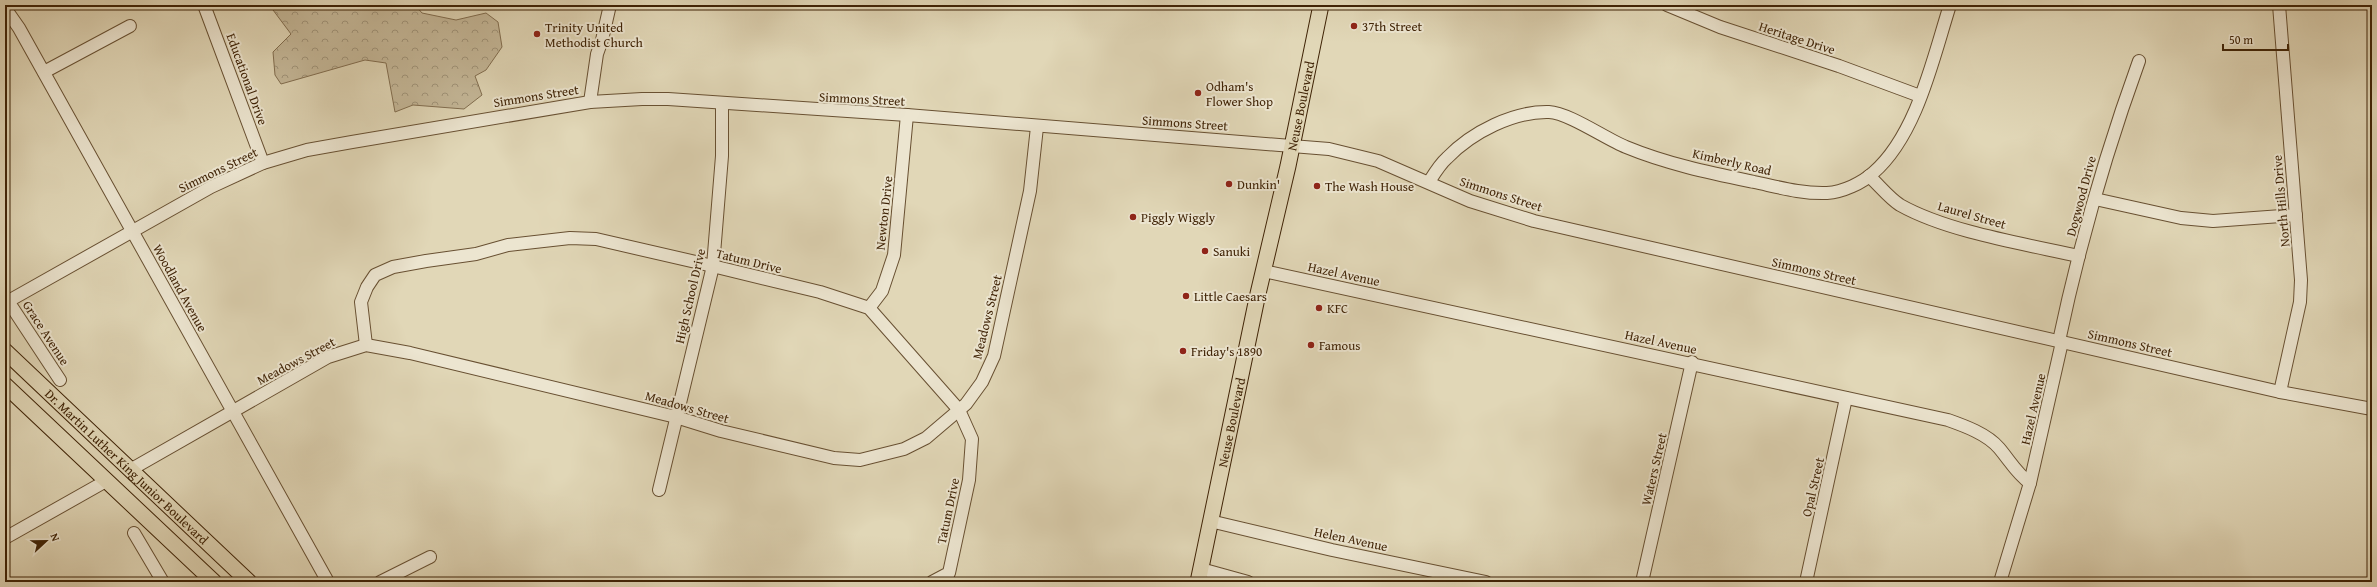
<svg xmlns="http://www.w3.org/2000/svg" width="2377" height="587" font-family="'Gentium Book Plus',serif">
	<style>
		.forest { fill: url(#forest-crowns); stroke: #826e50 }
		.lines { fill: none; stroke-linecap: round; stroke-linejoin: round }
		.stream { stroke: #7f6a4c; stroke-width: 2.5 }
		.minor-casing { stroke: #685032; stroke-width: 14 }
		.major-casing { stroke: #3f2306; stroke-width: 17 }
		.minor { stroke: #ece5d0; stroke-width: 12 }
		.major { stroke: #e1d7b7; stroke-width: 15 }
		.poi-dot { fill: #8f2418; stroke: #ece5d0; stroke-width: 1.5 }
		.labels { text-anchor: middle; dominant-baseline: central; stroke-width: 4; stroke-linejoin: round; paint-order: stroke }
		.poi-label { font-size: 13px; fill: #3f2306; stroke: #ece5d0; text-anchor: start }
		.street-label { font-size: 13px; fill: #3f2306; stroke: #ece5d0 }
	</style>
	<defs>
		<pattern id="forest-crowns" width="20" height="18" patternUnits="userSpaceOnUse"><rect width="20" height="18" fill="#c5b899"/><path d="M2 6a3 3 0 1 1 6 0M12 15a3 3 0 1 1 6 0" fill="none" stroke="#a1957b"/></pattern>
	</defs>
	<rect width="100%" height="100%" fill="#e1d7b7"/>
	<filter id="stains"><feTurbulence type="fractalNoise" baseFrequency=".005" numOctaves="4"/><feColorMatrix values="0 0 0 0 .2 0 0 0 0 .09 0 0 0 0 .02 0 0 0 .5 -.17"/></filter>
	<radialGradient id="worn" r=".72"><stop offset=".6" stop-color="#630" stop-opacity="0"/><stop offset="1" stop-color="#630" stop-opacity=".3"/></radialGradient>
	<path class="forest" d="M272 5H415L422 13 456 20 486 13 498 22 502 47 486 70 475 76 482 95 464 109 413 105 395 112 386 63 365 60 281 84 275 75 273 52 291 34 273 10Z"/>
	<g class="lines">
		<path class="stream" d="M2370 5 2372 35"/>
		<g class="minor-casing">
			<g id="minor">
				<path d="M204 5 263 163"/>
				<path d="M1667 5 1720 27 1839 66 1920 96"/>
				<path d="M2279 5 2301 280 2300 302 2280 392"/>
				<path d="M5 8 19 28 328 582"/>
				<path d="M44 72 130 26"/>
				<path d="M590 102 597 54 602 40 610 5"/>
				<path d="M1869 176C1879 185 1889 198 1900 205 1948 232 2025 244 2079 256"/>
				<path d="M1429 182C1434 174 1440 164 1447 158 1472 132 1514 111 1549 112 1569 113 1606 139 1626 147 1667 164 1711 173 1754 182 1778 187 1802 194 1827 193 1843 192 1862 183 1873 173 1917 135 1933 58 1950 5"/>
				<path d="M2095 199 2181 218 2213 221 2296 215"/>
				<path d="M1264 271 1948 420C1965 426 1987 434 1999 448 2010 461 2017 474 2030 483"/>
				<path d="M8 301 60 380"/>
				<path d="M5 303 211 187 263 163 307 150 352 142 590 102 642 99H668L907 115 1329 149 1378 161 1470 201 1534 221 2280 392 2372 409"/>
				<path d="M869 308 882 291 894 255 907 115"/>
				<path d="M2059 341C2079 246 2106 152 2139 61"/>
				<path d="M366 345 361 302 367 287 375 275 393 267 426 261 476 254 508 245 570 238 596 239 700 263 820 292 869 308 959 410 972 439 969 480 949 573 932 582"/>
				<path d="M130 470 328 357 366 345 410 353 676 417 721 431 834 458 860 460 904 449 926 438 966 404 982 382 994 356 1030 191 1037 127"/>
				<path d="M659 490 713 266 722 156V104"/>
				<path d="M1210 521 1332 550 1486 582"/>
				<path d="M134 533 163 582"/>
				<path d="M5 538 106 481"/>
				<path d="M1201 569 1248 582"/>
				<path d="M380 582 430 557"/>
				<path d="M1642 582 1692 362"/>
				<path d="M1806 582 1846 398"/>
				<path d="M2000 582 2030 483 2062 342"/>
			</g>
		</g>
		<g class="major-casing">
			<g id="major">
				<path id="s1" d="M5 351 249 582"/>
				<path d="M5 385 214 582"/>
				<path id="s2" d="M1198 582 1257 298 1288 166 1321 5"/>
			</g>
		</g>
		<use href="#minor" class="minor"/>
		<use href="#major" class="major"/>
	</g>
	<g class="poi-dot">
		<circle cx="1354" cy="26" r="4"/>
		<circle cx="537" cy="34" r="4"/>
		<circle cx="1198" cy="93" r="4"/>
		<circle cx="1229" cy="184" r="4"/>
		<circle cx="1317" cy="186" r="4"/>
		<circle cx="1133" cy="217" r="4"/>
		<circle cx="1205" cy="251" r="4"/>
		<circle cx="1186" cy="296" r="4"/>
		<circle cx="1319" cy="308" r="4"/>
		<circle cx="1311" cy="345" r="4"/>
		<circle cx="1183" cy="351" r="4"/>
	</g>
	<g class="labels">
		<g class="poi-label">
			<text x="1362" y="26">37th Street</text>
			<text x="545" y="27">Trinity United<tspan x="545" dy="15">Methodist Church</tspan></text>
			<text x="1206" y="86">Odham's<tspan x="1206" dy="15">Flower Shop</tspan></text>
			<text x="1237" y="184">Dunkin'</text>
			<text x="1325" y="186">The Wash House</text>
			<text x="1141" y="217">Piggly Wiggly</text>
			<text x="1213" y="251">Sanuki</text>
			<text x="1194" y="296">Little Caesars</text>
			<text x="1327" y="308">KFC</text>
			<text x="1319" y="345">Famous</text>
			<text x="1191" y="351">Friday's 1890</text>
		</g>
		<g class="street-label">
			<text transform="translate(1797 38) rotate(18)">Heritage Drive</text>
			<text transform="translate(247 79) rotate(70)">Educational Drive</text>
			<text transform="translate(536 96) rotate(-9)">Simmons Street</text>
			<text transform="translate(862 99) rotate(3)">Simmons Street</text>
			<text stroke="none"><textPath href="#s2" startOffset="487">Neuse Boulevard</textPath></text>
			<text transform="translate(1185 123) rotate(4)">Simmons Street</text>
			<text transform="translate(1732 162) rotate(13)">Kimberly Road</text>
			<text transform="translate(218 170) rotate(-26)">Simmons Street</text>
			<text transform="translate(1501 194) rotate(18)">Simmons Street</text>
			<text transform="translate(2081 196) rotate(-75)">Dogwood Drive</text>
			<text transform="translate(2281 201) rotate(-95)">North Hills Drive</text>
			<text transform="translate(884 213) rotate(-84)">Newton Drive</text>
			<text transform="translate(1972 215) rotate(16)">Laurel Street</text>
			<text transform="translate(749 261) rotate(14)">Tatum Drive</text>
			<text transform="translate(1814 271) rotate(13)">Simmons Street</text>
			<text transform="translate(1344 274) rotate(12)">Hazel Avenue</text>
			<text transform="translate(180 288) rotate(61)">Woodland Avenue</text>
			<text transform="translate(690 296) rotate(-77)">High School Drive</text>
			<text transform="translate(987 317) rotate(-76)">Meadows Street</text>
			<text transform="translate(46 333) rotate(57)">Grace Avenue</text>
			<text transform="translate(1661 342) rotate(12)">Hazel Avenue</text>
			<text transform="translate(2130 343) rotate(13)">Simmons Street</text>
			<text transform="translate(296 361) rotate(-28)">Meadows Street</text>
			<text transform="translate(687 407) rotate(16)">Meadows Street</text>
			<text transform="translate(2033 409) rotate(-77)">Hazel Avenue</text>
			<text stroke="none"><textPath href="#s2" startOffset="163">Neuse Boulevard</textPath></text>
			<text stroke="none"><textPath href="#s1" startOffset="168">Dr. Martin Luther King Junior Boulevard</textPath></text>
			<text transform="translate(1654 469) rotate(-77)">Waters Street</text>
			<text transform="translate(1813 487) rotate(-77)">Opal Street</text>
			<text transform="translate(948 511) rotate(-78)">Tatum Drive</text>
			<text transform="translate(1351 539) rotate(12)">Helen Avenue</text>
		</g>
	</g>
	<rect width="2377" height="587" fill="none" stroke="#e1d7b7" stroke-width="20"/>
	<rect x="6" y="6" width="2365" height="575" fill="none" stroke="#3f2306" stroke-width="2"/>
	<rect x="10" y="10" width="2357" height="567" fill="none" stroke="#3f2306"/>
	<g transform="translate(46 541) rotate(68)" stroke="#ece5d0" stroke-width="3" paint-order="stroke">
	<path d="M0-3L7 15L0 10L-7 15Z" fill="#3f2306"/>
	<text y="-6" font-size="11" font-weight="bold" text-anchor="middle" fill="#3f2306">N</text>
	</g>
	<path d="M2223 44v6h65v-6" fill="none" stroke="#3f2306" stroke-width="2"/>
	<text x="2229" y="44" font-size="12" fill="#3f2306" stroke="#ece5d0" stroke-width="3" paint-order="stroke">50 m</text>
	<rect width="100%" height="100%" filter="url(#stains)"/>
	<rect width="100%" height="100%" fill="url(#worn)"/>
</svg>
